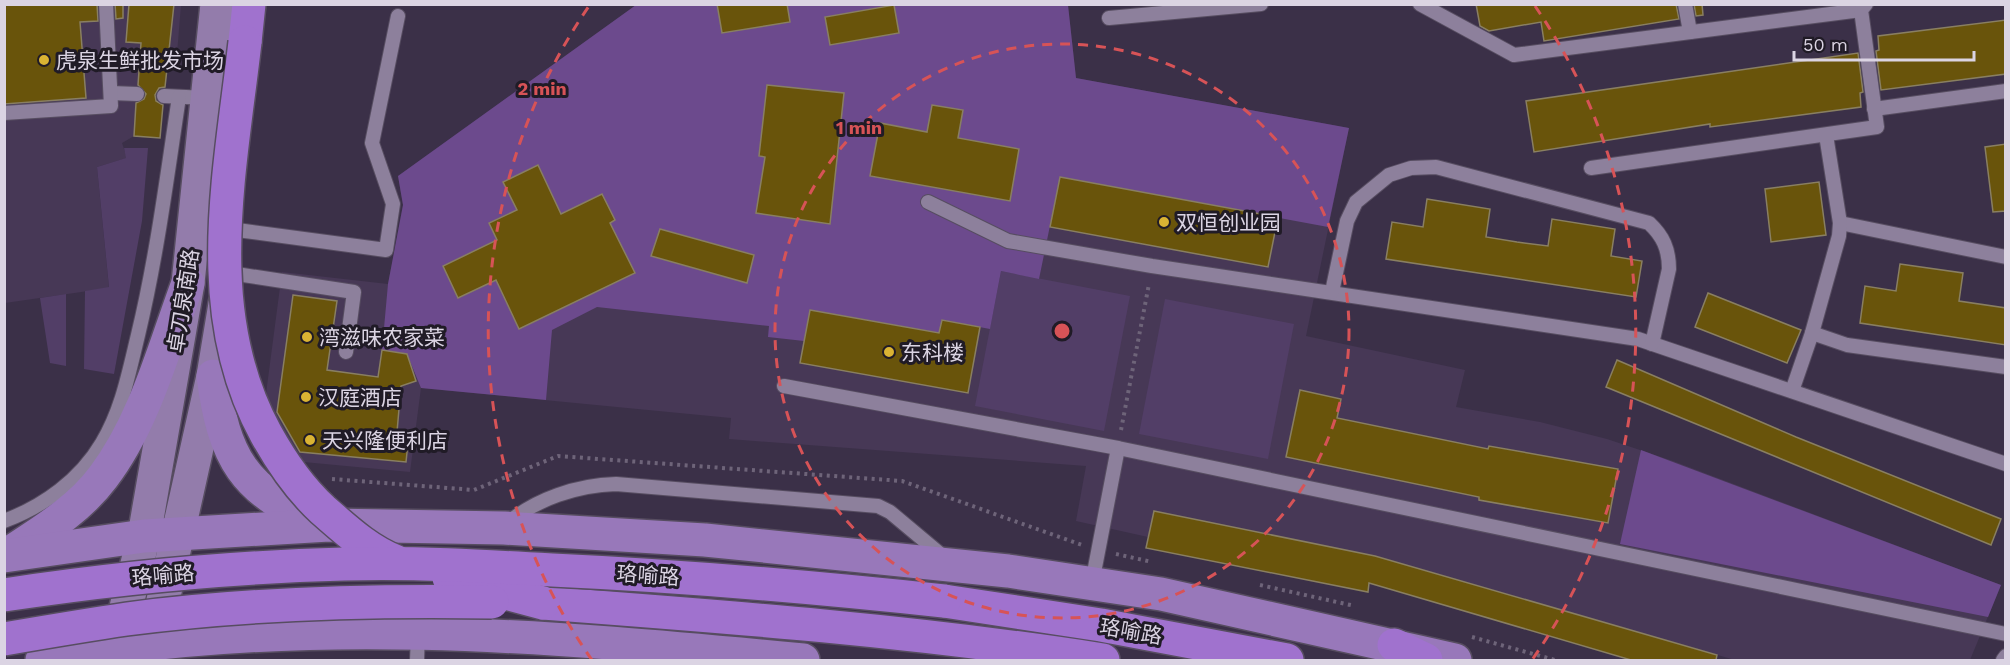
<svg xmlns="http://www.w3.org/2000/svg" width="2010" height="665" font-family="'Work Sans','Noto Sans SC',sans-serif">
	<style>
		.built { fill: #473856 }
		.green { fill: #523e67 }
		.forest { fill: #6c4a8d }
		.building { fill: #69540b; stroke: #897f62; stroke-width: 1.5 }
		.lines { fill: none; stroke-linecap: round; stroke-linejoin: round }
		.lane-casing { stroke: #574d61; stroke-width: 16 }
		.secondary-casing { stroke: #574d61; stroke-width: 36 }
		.primary-casing { stroke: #574d61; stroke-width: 36 }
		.highway-casing { stroke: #574d61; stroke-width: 36 }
		.path { stroke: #6e6479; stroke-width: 4; stroke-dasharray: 3 4.5; stroke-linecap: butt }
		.lane { stroke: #8d809c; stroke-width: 14 }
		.secondary { stroke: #937cab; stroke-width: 33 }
		.primary { stroke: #9878ba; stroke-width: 33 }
		.highway { stroke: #a072ce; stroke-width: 33 }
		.highway-bridge-casing { stroke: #574d61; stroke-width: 36; stroke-linecap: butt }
		.highway-bridge { stroke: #a072ce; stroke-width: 33 }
		.ring { fill: none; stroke: #d75357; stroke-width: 3; stroke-dasharray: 10 8 }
		.poi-dot { fill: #dab333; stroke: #201b26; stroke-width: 2 }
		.labels { text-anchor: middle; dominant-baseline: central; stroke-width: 6; stroke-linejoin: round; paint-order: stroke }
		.poi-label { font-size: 21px; fill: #dbd4e3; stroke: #201b26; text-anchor: start }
		.street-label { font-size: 21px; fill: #dbd4e3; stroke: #201b26 }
		.centre { fill: #d75357; stroke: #201b26; stroke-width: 3 }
		.ring-label { font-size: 18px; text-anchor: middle; font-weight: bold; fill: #d75357; stroke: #201b26; stroke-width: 6; stroke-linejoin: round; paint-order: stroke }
	</style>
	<rect width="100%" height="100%" fill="#3b3048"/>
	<g class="built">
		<path d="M5 5H181L177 54 141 51 134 136 122 143 127 158 97 167 109 288 5 303Z"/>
		<path d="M636 5H1068L1076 78 1349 128 1306 336 1465 370 1456 407 1540 422 1607 439 1673 461 2001 585 1970 660H1735L1375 556 1154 511 1148 537 1076 521 1086 466 729 439 731 418 421 388 410 472 293 461 264 409 282 272 388 284 403 205 398 176Z"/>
	</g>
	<g class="green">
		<path d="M124 148H148L142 221 114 374 84 369 85 291 109 287 97 167 126 158Z"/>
		<path d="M1001 271 1130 296 1104 431 975 406Z"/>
		<path d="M66 294V366L50 363 40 298Z"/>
		<path d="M1165 299 1294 324 1268 459 1139 434Z"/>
	</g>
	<g class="forest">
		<path d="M636 5H1068L1076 78 1349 128 1328 227 1060 177 1039 279 1001 271 990 329 942 320 939 333 811 310 804 341 768 337 769 326 597 307 552 330 546 400 421 388 407 354 382 350 388 284 403 205 398 176Z"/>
		<path d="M1641 450 2001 585 1988 617 1620 544Z"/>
	</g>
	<g class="building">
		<path d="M4 4H97L98 21 80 22 86 98 4 104Z"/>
		<path d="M115 4H123V18L116 19Z"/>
		<path d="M129 4H174L165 87 159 88 155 95 156 101 163 105 160 138 134 136 136 103 144 99 146 94 138 85 141 43 126 42Z"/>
		<path d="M717 4H787L790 22 722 33Z"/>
		<path d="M1476 4H1676L1679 19 1544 41 1541 22 1489 31 1480 26Z"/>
		<path d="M1694 4H1702L1703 15 1696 16Z"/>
		<path d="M894 5 899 33 830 45 825 17Z"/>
		<path d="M2006 20V74L1881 90 1876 51 1879 50 1878 36Z"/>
		<path d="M1858 53 1863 92 1860 93 1861 107 1710 127V124L1534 152 1526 101Z"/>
		<path d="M767 85 844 93 830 224 756 213 765 157 759 156Z"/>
		<path d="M932 105 963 110 958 138 1019 149 1010 201 870 176 880 123 927 132Z"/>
		<path d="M2006 144V211L1993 212 1985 147Z"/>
		<path d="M538 165 561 214 602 194 615 220 610 223 635 273 519 329 496 280 458 298 443 266 497 240 489 223 517 210 503 182Z"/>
		<path d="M1060 177 1278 217 1268 267 1050 227Z"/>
		<path d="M1819 182 1826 235 1771 242 1765 189Z"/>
		<path d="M1427 199 1490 209 1486 237 1517 242 1548 246 1552 219 1615 229 1611 256 1642 261 1636 297 1386 259 1392 222 1423 227Z"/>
		<path d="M660 229 754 255 747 283 651 256Z"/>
		<path d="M1900 264 1963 273 1959 301 2006 308V345L1860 323 1865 286 1896 291Z"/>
		<path d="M1708 293 1801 330 1787 363 1695 327Z"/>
		<path d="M293 295 337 301 327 370 378 377 382 350 407 354 416 381 401 386 397 432 409 433 406 462 300 452 277 412Z"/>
		<path d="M810 310 939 333 942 320 980 327 968 393 800 363Z"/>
		<path d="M1617 360 1796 437 2001 519 1991 545 1606 387Z"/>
		<path d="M1300 390 1341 399 1337 418 1488 449 1489 446 1618 469 1608 523 1479 500V497L1286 457Z"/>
		<path d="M1154 511 1375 556 1717 655 1716 660H1631L1369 583 1368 592 1146 548Z"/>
	</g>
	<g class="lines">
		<g class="lane-casing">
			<g id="lane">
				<path d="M1420 4 1514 55 1861 10"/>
				<path d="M1685 4 1690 32"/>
				<path d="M1109 18 1261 4"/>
				<path d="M111 93 137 94"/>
				<path d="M164 96 207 98"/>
				<path d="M1874 109 2006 91"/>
				<path d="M4 113 111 106 106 4"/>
				<path d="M1591 168 1877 127 1861 10 1866 4"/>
				<path d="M928 202 1008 241 1152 266 1638 339 2006 464"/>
				<path d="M1840 223 2006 257"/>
				<path d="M237 230 386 250 393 204 372 143 398 16"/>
				<path d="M230 273 354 292 346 352"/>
				<path d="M1332 292 1347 221 1356 202 1389 175 1411 168 1436 167 1649 223C1663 236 1669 249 1669 269L1652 344"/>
				<path d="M1812 333 1847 345 2006 367"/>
				<path d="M784 386 1118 448 2006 634"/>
				<path d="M1792 391 1812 333 1839 236 1840 223 1826 135"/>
				<path d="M4 521C44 506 80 480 102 443 122 410 129 372 138 335 157 256 167 176 179 97"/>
				<path d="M507 524C535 499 578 485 616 484L878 506 890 512 945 558"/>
				<path d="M1092 583 1118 448"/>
				<path d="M417 660 418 634"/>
				<path d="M2003 660 2006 656"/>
			</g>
		</g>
		<g class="secondary-casing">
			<g id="secondary">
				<path d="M154 641 213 376 225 304"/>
				<path d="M116 647 144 536 188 283 217 4"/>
			</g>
		</g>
		<g class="primary-casing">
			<g id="primary">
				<path d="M213 376C224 458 243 492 322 523"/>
				<path d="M14 550C46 529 80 508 103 477 145 422 164 347 188 283"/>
				<path d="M4 556 144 536 329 525 504 528 705 540 1008 571 1161 594 1455 660"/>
				<path d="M42 660C293 613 551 636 803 660"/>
			</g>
		</g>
		<g class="highway-casing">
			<g id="highway">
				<path d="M245 42 249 4"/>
				<path d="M944 601 1101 625 1287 660"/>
				<path d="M543 603C730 617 917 631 1103 660"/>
				<path d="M1394 645 1426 660"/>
			</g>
		</g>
		<g class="path">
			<path d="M1121 430 1149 284"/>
			<path d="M332 479 474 490 558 456 902 481 1082 545"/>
			<path d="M1116 554 1152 562"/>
			<path d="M1260 585 1355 606"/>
			<path d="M1472 637 1555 660"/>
		</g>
		<use href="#lane" class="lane"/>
		<use href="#secondary" class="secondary"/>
		<use href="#primary" class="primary"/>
		<use href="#highway" class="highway"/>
		<g class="highway-bridge-casing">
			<g id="highway-bridge">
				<path d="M245 42C230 173 199 312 266 434 282 463 299 488 323 510 346 530 368 551 397 562"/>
				<path d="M449 578 543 603"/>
				<path d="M4 595C117 578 230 567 344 564 413 562 483 566 552 570 683 576 813 587 944 601"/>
				<path d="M4 639C45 632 86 625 127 619 247 603 371 600 492 602"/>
			</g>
		</g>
		<use href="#highway-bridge" class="highway-bridge"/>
	</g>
	<g class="ring">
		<circle cx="1062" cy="331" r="287"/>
		<path d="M592 660A574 574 0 0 1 589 6M1535 6A574 574 0 0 1 1532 660"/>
	</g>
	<g class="poi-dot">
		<circle cx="44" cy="60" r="6"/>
		<circle cx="1164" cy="222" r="6"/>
		<circle cx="307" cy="337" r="6"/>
		<circle cx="889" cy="352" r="6"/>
		<circle cx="306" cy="397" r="6"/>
		<circle cx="310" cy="440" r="6"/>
	</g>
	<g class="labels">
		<g class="poi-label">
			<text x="56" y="60">虎泉生鲜批发市场</text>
			<text x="1176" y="222">双恒创业园</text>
			<text x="319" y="337">湾滋味农家菜</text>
			<text x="901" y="352">东科楼</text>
			<text x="318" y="397">汉庭酒店</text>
			<text x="322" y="440">天兴隆便利店</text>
		</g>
		<g class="street-label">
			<text transform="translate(183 301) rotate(-81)">卓刀泉南路</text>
			<text transform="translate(163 575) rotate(-5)">珞喻路</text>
			<text transform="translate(648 575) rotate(4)">珞喻路</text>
			<text transform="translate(1131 631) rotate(10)">珞喻路</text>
		</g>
	</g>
	<circle cx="1062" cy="331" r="9" class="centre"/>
	<g class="ring-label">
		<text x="542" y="95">2 min</text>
		<text x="859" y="134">1 min</text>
	</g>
	<rect width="2010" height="665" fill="none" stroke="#dbd4e3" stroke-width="12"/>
	<path d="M1794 51v9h180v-9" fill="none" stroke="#dbd4e3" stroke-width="3"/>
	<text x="1803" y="51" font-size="18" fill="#dbd4e3" stroke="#201b26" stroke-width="4.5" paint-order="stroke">50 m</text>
</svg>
